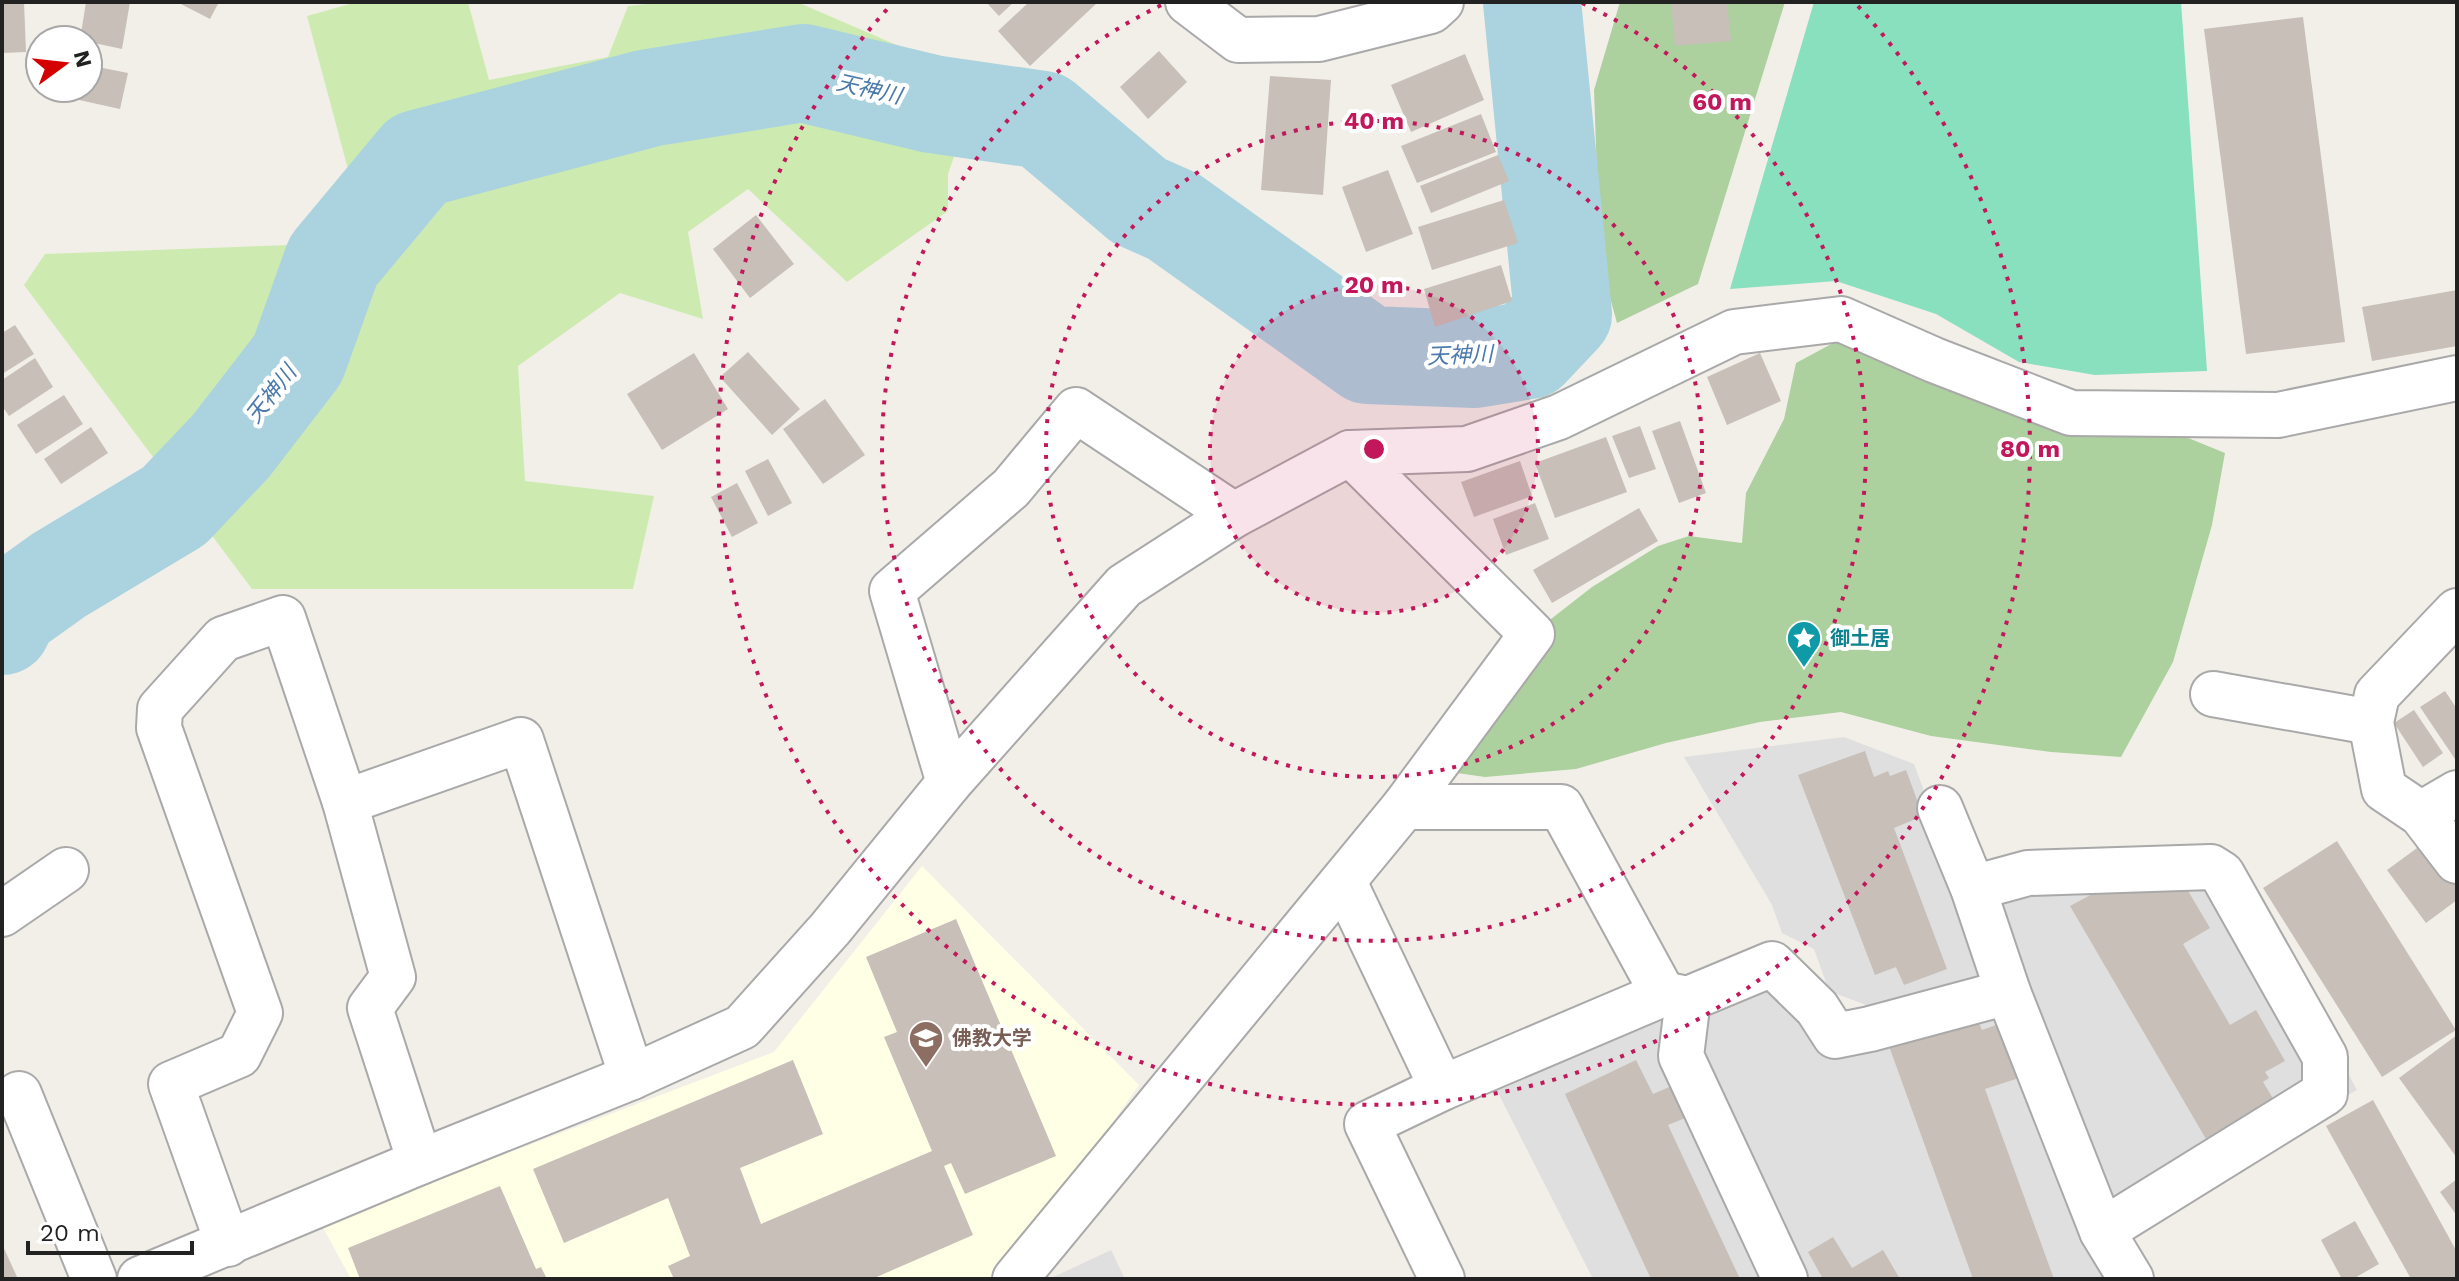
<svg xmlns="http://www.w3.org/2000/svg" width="2459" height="1281" font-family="'Work Sans','Noto Sans JP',sans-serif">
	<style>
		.residential { fill: #e0dfdf }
		.education { fill: #ffffe5 }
		.grass { fill: #cdebb0 }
		.forest { fill: #add19e }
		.pitch { fill: #88e0be }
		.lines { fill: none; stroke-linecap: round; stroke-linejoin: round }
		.river { stroke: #aad3df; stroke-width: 98 }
		.building { fill: #c7bfb8 }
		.minor-casing { stroke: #a9a9a9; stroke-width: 48 }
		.minor { stroke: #fff; stroke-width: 44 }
		.ring { fill: none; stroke: #c2185b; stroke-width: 4; stroke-dasharray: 4 8 }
		.labels { text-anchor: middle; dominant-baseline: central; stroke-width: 8; stroke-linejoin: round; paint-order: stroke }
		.culture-label { font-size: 20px; font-weight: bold; fill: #0d838f; stroke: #fff; text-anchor: start }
		.education-label { font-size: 20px; font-weight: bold; fill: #785e54; stroke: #fff; text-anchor: start }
		.water-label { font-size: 22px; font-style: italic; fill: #4a7aab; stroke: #fff }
		.centre { fill: #c2185b; stroke: #fff; stroke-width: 4 }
		.ring-label { font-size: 24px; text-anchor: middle; font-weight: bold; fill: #c2185b; stroke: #fff; stroke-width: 8; stroke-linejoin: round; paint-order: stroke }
	</style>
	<rect width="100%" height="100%" fill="#f2efe9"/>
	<g class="residential">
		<path d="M1844 737 1914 764 1994 977 1887 1013 1829 991 1814 949 1782 933 1772 905 1684 757Z"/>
		<path d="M2231 853 2357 1090 2116 1222 1975 869 2018 857Z"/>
		<path d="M1762 979 1801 1004 1822 1052 1962 1006 2016 1024 2111 1279H1593L1491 1079Z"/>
		<path d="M1111 1250 1125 1279H1049Z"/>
	</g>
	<path class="education" d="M922 866 1139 1085 1003 1279H351L321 1224 774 1052Z"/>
	<path class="grass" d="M357 2H468L489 80 608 57 628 6 668 2H797L980 81 948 174V211L847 282 748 189 688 232 703 319 620 293 518 366 525 481 654 496 633 589H252L24 285 45 254 290 245 349 173 307 16Z"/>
	<g class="forest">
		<path d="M1620 2H1785L1698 284 1617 323 1600 261 1594 90Z"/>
		<path d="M1837 341 1904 370 2171 431 2225 453 2212 525 2173 662 2121 757 2051 752 1931 736 1841 712 1760 722 1666 743 1576 769 1485 777 1443 771 1496 692 1551 619 1592 587 1658 546 1689 536 1742 543 1746 493 1784 419 1796 363Z"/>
	</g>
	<path class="pitch" d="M1814 2H2181L2207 371 2095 375 2019 362 1936 314 1836 281 1730 289Z"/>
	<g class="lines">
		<path class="river" d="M2 626 10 610 59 575 174 506 231 446 298 359 333 261 418 159 649 98 803 73 932 104 1043 120 1139 201 1173 216 1368 355 1475 359 1529 350 1563 314 1532 2"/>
	</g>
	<g class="building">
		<path d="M2 2H24L26 52 2 53Z"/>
		<path d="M86 2H130L122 49 80 40Z"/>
		<path d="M177 2H219L210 19Z"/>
		<path d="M986 2H1014L999 16Z"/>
		<path d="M1029 2H1098L1030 66 998 31Z"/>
		<path d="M1671 2H1727L1731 41 1675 46Z"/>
		<path d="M2303 17 2345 342 2246 354 2204 29Z"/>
		<path d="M1159 51 1187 82 1148 119 1120 87Z"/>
		<path d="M1465 54 1484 100 1411 132 1391 85Z"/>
		<path d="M88 65 128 73 120 109 79 100 82 88H88Z"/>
		<path d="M1270 76 1331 80 1323 195 1261 190Z"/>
		<path d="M1481 114 1496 152 1417 183 1401 146Z"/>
		<path d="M1498 155 1509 181 1431 213 1420 186Z"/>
		<path d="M1388 170 1413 234 1366 252 1342 187Z"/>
		<path d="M1504 200 1518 243 1432 270 1418 227Z"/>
		<path d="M756 215 794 264 750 298 713 249Z"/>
		<path d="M1501 265 1512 301 1435 327 1424 289Z"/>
		<path d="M2457 290V346L2372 361 2362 307Z"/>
		<path d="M15 325 34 354 2 374V333Z"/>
		<path d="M748 352 800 409 772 435 720 377Z"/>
		<path d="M694 353 728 409 662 450 627 394Z"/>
		<path d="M1760 353 1781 401 1727 425 1707 377Z"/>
		<path d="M35 358 53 387 9 416 2 406V380Z"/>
		<path d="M64 395 83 424 36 454 17 425Z"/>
		<path d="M825 399 865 455 823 484 783 429Z"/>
		<path d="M1680 421 1706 493 1679 503 1652 431Z"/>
		<path d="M1640 426 1656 469 1629 478 1612 436Z"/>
		<path d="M91 427 108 453 61 484 44 459Z"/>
		<path d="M1606 437 1627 492 1555 518 1535 463Z"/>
		<path d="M768 459 792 503 768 516 745 471Z"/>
		<path d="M1520 461 1532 496 1474 517 1461 482Z"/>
		<path d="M737 483 758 523 732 537 711 497Z"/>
		<path d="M1535 503 1549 539 1506 555 1493 519Z"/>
		<path d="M1639 508 1658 541 1552 603 1533 570Z"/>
		<path d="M2445 691 2457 709V762L2420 707Z"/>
		<path d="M2414 710 2443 753 2423 767 2394 723Z"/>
		<path d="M1865 751 1874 777 1888 771 1890 776 1906 770 1923 816 1894 828 1947 969 1904 985 1896 967 1875 975 1798 775Z"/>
		<path d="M2428 840 2457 879V900L2426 923 2387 870Z"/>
		<path d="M2337 841 2456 1030 2382 1077 2263 888Z"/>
		<path d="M2137 870 2181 879 2210 928 2183 944 2230 1025 2256 1010 2285 1061 2265 1072 2269 1078 2263 1082 2274 1100 2206 1139 2070 906Z"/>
		<path d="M956 919 1056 1156 965 1194 951 1163 944 1166 973 1235 872 1279H674L668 1266 690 1256 668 1198 564 1243 533 1169 793 1060 823 1134 740 1168 761 1224 932 1151 884 1037 897 1032 866 957Z"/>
		<path d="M1956 1010 1963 1028 1979 1023 1982 1030 2002 1023 2019 1078 1985 1089 2054 1279H1973L1885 1035Z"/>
		<path d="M2457 1035V1158L2399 1078Z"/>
		<path d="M1636 1060 1653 1094 1686 1080 1700 1112 1668 1125 1740 1279H1651L1565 1094Z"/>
		<path d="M2373 1100 2457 1252V1279H2411L2326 1126Z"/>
		<path d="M2457 1179V1216L2440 1192Z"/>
		<path d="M500 1186 536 1269 541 1267 547 1279H360L348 1248Z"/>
		<path d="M2355 1221 2379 1264 2353 1279H2342L2321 1240Z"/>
		<path d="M1833 1237 1852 1268 1883 1250 1900 1279H1823L1808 1252Z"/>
		<path d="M2 1244 17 1277 14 1279H2Z"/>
	</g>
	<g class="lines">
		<g class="minor-casing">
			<g id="minor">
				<path d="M1188 2 1238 40 1319 39 1431 11 1441 2"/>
				<path d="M2457 611 2377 695 2371 722 2384 789 2421 814 2457 861"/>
				<path d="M2213 694 2371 722"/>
				<path d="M949 783 892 591 1011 488 1076 410 1234 515"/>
				<path d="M345 802 521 740 632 1077"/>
				<path d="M1404 807H1561L1663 994"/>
				<path d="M1940 808 1973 888 2008 992 2102 1231 2131 1279"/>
				<path d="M2421 814 2457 793"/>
				<path d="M1344 882 1442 1088"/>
				<path d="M1973 888 2028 873 2211 867 2222 874 2325 1057V1093L2102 1231"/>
				<path d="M2 914 66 870"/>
				<path d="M1688 999 1681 1056 1785 1279"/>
				<path d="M19 1094 94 1279"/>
				<path d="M228 1244 171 1084 239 1055 260 1013 159 728 160 709 223 639 283 618 345 802 393 977 370 1008 420 1162"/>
				<path d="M140 1279 420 1162 632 1077 742 1027 830 929 949 783 1124 586 1234 515 1350 453"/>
				<path d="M1015 1279 1404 807 1532 634 1350 453 1467 449 1559 417 1734 332 1841 319 1934 360 2071 413 2278 415 2457 378"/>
				<path d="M1442 1279 1367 1124 1442 1088 1663 994 1688 999 1772 964 1817 1008 1835 1036 1870 1029 2008 992"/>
			</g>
		</g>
		<use href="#minor" class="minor"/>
	</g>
	<circle cx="1374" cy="449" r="164" fill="#c2185b" fill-opacity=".12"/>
	<g class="ring">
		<circle cx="1374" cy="449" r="164"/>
		<circle cx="1374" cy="449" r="328"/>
		<path d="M1582 3A492 492 0 1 1 1166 3"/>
		<path d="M1858 6A656 656 0 1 1 890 6"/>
	</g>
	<defs>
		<g id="sight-pin" transform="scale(1.8)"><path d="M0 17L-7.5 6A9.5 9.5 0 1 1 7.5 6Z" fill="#0f9aa8" stroke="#fff"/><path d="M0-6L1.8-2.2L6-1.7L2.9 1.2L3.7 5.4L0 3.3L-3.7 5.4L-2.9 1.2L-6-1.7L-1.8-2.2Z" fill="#fff"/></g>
		<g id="university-pin" transform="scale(1.8)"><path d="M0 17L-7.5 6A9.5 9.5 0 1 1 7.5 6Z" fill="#8d6e63" stroke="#fff"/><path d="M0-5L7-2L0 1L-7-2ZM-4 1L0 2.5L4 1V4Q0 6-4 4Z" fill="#fff"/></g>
	</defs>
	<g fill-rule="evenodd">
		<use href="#sight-pin" x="1804" y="638"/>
		<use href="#university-pin" x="926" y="1038"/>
	</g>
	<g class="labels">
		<g class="culture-label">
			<text x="1830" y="638">御土居</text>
		</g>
		<g class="education-label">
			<text x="952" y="1038">佛教大学</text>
		</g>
		<g class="water-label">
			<text transform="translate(869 89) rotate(13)">天神川</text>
			<text transform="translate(1460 355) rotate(-2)">天神川</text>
			<text transform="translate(271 394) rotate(-52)">天神川</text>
		</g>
	</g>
	<circle cx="1374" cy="449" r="12" class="centre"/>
	<g class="ring-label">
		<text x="1722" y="110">60 m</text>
		<text x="1374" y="129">40 m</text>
		<text x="1374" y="293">20 m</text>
		<text x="2030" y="457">80 m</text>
	</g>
	<rect width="2459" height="1281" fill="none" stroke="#222222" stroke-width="8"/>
	<g transform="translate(64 64) rotate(75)"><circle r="38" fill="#ffffff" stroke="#a7a7a7" stroke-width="2"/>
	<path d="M0-6L14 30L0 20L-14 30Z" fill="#d40000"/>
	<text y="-12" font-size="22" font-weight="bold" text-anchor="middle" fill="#222222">N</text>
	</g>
	<path d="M28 1241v12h164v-12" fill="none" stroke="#222222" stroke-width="4"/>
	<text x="40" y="1241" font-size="24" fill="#222222" stroke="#ffffff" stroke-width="6" paint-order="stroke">20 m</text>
</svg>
